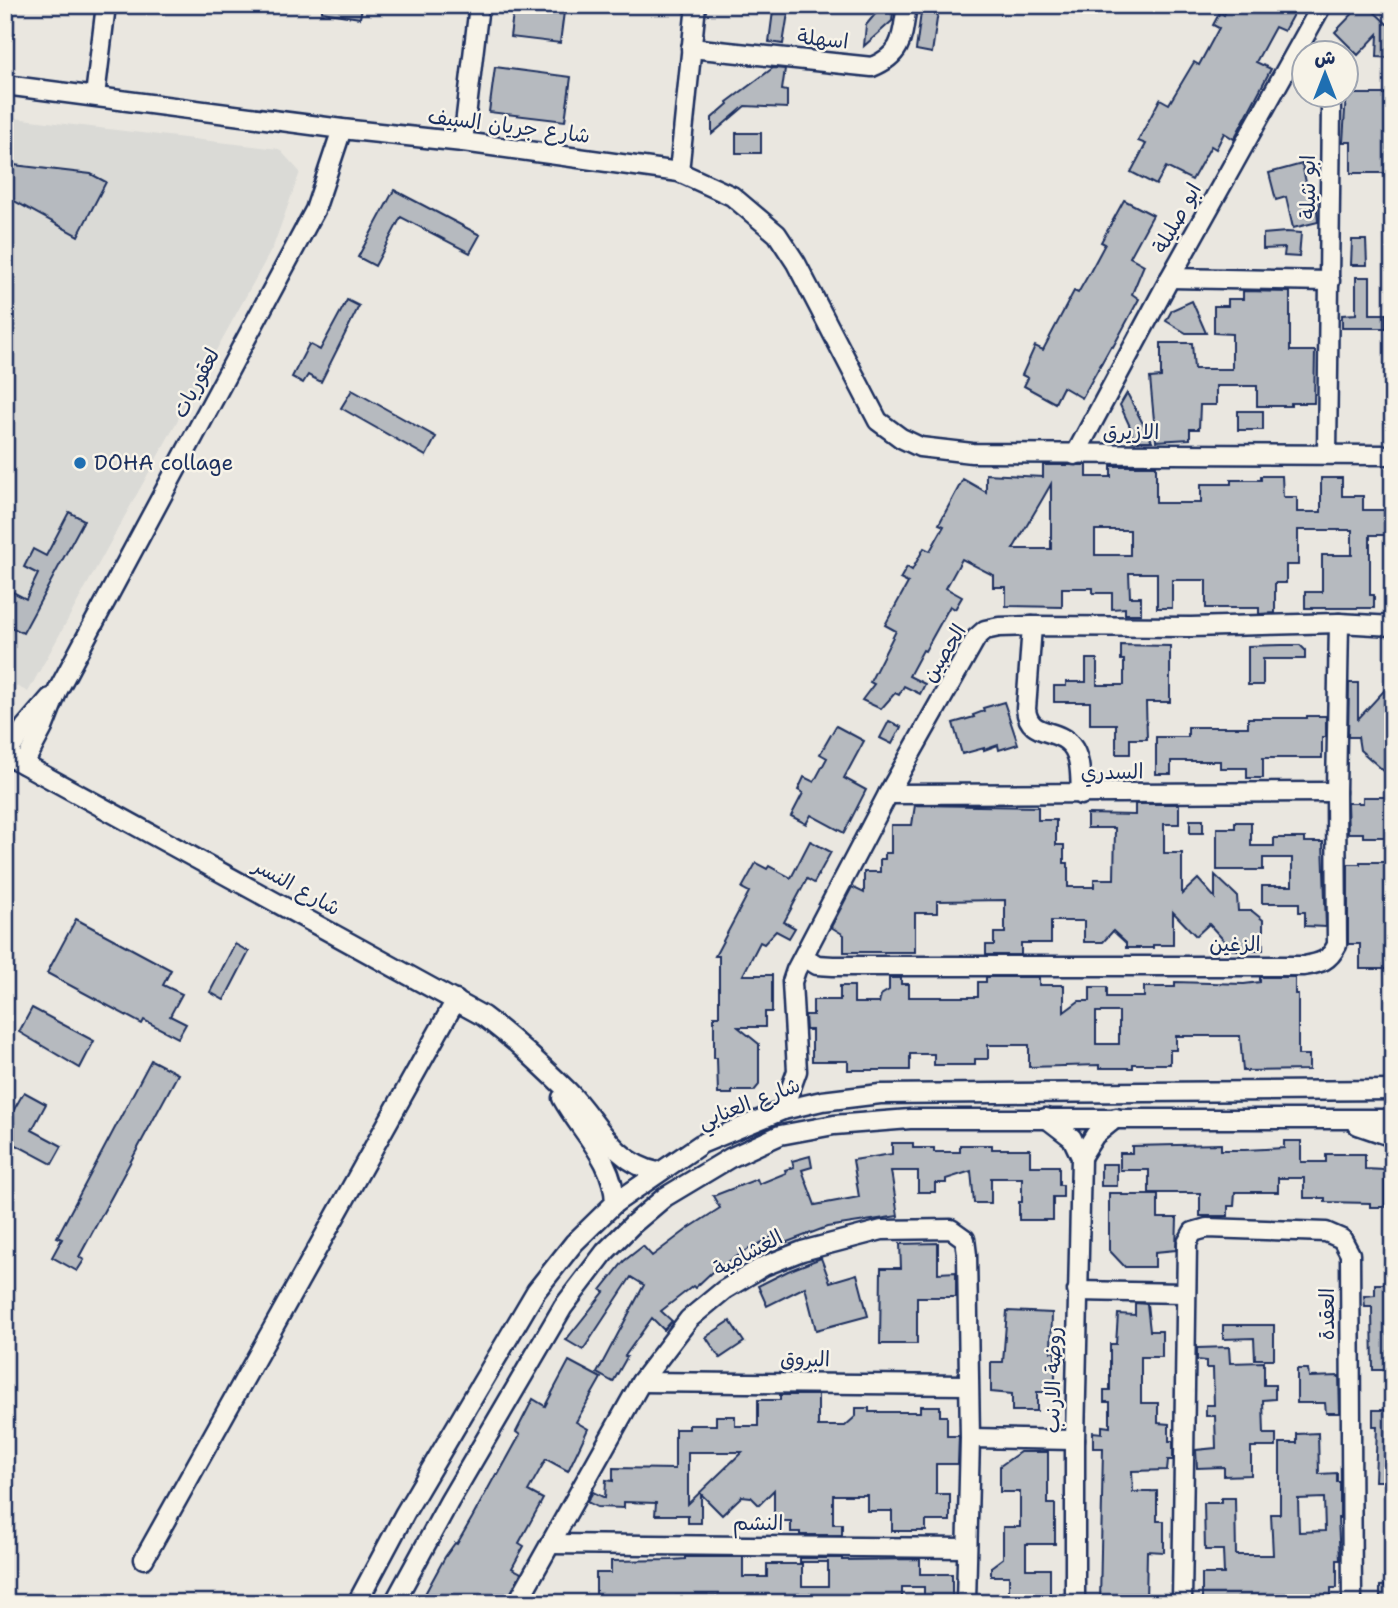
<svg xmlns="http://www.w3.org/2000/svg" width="1398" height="1608" font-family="'Shantell Sans','Playpen Sans Arabic',sans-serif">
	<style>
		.built { fill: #dadad6 }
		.building { fill: #b6babf; stroke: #1b2f5e; stroke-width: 2; fill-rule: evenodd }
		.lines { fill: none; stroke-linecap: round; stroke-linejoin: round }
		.minor-casing { stroke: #1b2f5e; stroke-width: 23 }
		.minor { stroke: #f7f3e8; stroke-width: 18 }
		.poi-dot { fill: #1f6fb2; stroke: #f7f3e8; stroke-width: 2.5 }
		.labels { text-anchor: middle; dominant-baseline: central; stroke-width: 5; stroke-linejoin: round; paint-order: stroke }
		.street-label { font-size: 21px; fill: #1b2f5e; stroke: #f7f3e8 }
		.poi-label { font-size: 21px; fill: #1b2f5e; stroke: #f7f3e8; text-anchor: start }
	</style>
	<rect width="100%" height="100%" fill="#eae7e0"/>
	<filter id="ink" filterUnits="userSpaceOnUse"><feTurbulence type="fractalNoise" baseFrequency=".0143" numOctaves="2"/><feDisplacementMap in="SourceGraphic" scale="14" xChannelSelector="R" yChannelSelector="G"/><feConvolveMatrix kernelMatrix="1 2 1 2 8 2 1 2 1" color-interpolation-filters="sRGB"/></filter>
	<g filter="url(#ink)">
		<path class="built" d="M5 117 279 149 300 172 273 247 28 692 5 680Z"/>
		<g class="building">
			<path d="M322 5 362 7 360 18 322 12Z"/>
			<path d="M878 5H894L892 21 864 46 866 25 877 12Z"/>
			<path d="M922 5H939L932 53 916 50Z"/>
			<path d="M1229 5H1298L1284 31 1275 27 1256 62 1271 69 1234 139 1224 133 1216 149 1211 146 1192 180 1166 167 1156 185 1131 172 1146 144 1138 141 1160 99 1169 104 1194 62 1199 65 1219 28 1213 25 1220 12 1224 15Z"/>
			<path d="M1361 5H1367L1387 24 1393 25V58L1377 57 1378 34 1358 55 1335 32Z"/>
			<path d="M514 6 564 12 560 43 510 37Z"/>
			<path d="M773 11 788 13 783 44 769 42Z"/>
			<path d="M495 67 571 77 565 121 489 112Z"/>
			<path d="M773 68 785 69 782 90 787 91V108L745 106 712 134V118L728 104 727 102Z"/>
			<path d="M1346 94H1393V173H1351V142H1343Z"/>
			<rect x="736" y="133" width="25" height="20"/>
			<path d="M5 164 91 174 106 182 78 236 5 196Z"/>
			<path d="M1302 164 1312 210 1317 209 1318 222 1293 228 1286 197 1276 200 1269 173Z"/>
			<path d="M394 190 480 235 470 253 401 217 375 266 358 257Z"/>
			<path d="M1124 200 1153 215 1130 257 1144 265 1132 294 1139 299 1113 347 1111 346 1082 398 1063 387 1055 403 1024 386 1028 378 1022 375 1035 346 1043 350 1074 291 1078 293 1090 272 1105 244 1101 242Z"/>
			<path d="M1286 232 1301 233 1299 257 1284 256 1285 248 1263 249V234Z"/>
			<path d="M1352 240H1366L1367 265H1351Z"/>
			<path d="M1356 277H1370V314H1386V328H1342V315L1356 314Z"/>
			<path d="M1243 291 1290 292V351H1315L1314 403H1291V406H1257V386H1216V405H1200L1199 429H1190V439L1156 441 1150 378 1161 377V343H1192L1194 369H1232V334L1214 333V306H1228V299H1243Z"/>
			<path d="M347 300 359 306 321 382 308 375 303 383 292 377 309 344 320 350Z"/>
			<path d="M1192 301 1206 333H1186L1166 321 1172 310Z"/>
			<path d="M352 390 436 437 426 456 341 408Z"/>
			<path d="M1127 393 1152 441H1132V431L1120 405Z"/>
			<rect x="1238" y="411" width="25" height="19"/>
			<path d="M1043 465H1087V477H1111V466H1156V503H1201V484H1231V480H1261V476H1282L1283 497H1297V512H1321V478H1342V496H1363V510H1393V535H1370V595H1374V608H1305V592H1322V555H1352V530H1298V565H1286V583H1275V613L1259 614V608H1206V580H1172V608H1157V573H1129L1130 597H1141V614H1125V608L1112 609V593H1093V588H1062V607L1006 606V587H993V575L962 559 946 588 962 597 955 609 950 606 925 651 923 650 909 676 925 684 920 694 904 686 899 695 895 693 881 709 862 700 874 684 870 682 896 631 885 625 908 583 900 579 907 567 912 570 924 548 930 551 944 526 939 524 963 479 986 492V474L1043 477ZM1051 484V549H1013L1043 498ZM1095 530H1130V555H1095Z"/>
			<path d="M69 512 84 520 23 633 5 624V588L26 599 38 574 24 567 33 549 46 556Z"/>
			<path d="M1121 645 1170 646V702H1146L1147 739H1130V754H1116V724H1090V702H1054V686H1066V682H1086V659H1097V685H1124V660H1121Z"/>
			<path d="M1282 645H1300L1305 650V659H1263V685H1248V646Z"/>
			<path d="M1393 681V766L1385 772 1360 750 1358 737H1348L1349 683H1358V719Z"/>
			<path d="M1004 702 1018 744 999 750 998 745 984 750V748L962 754 953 723 974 717 973 715 984 711 983 708Z"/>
			<path d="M1307 716H1326V737H1322V758H1263V778H1247V768H1220V761H1171V774H1156V737H1188V727H1248V718H1307Z"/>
			<path d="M889 721 901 727 892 744 880 738Z"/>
			<path d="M836 726 864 741 844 778 866 790 844 833 811 815 806 824 791 816 803 793 798 790 804 777 814 782 827 758 820 754Z"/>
			<path d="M1363 797H1393V837H1363V833H1348L1347 803H1363Z"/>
			<path d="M1135 804H1179V824H1164V853H1182V894L1198 879 1215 898V875L1237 896 1238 911H1252L1263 920V950H1228V945L1209 924 1196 936 1173 912V945H1153V948H1126V943L1113 931 1103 942H1084V921H1051V943H1021V955H986V945H994V933H1005V900L937 901V913H915V952H844V935L831 927 852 887 864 893V872H880V859H885V853H891V825H912L915 805 1038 807V820H1056V845H1064V863H1068V887H1094V879H1114L1115 828H1087V814L1135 815Z"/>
			<rect x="1190" y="820" width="13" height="13"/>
			<path d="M1235 822H1251V846H1274V838H1305V842H1323L1326 927 1305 926V912H1299V903H1262V886H1292V858H1263V870H1217V828H1235Z"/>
			<path d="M810 841 831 852 814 883 807 879 784 922 795 928 789 938 776 931 764 944 760 942 743 975H772V1012H765V1027H738L759 1044V1085L754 1091H732V1094H718L717 1058H714V1016H719V956H715L749 892 742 888 756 863 767 869 769 866 791 878Z"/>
			<path d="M1360 862H1393V969H1360V944H1348V864H1360Z"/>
			<path d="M76 919 171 970 163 985 182 994 170 1016 186 1024 178 1038 144 1020 142 1024 47 973Z"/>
			<path d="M235 944 249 952 224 1000 210 992Z"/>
			<path d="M986 977H1039V985H1064V1012L1079 1001H1090V987H1107V997H1144V987H1175V982L1244 984 1260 982V977H1295V994H1298V1055H1309V1070L1243 1071 1240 1036H1176V1050H1170V1064H1133V1068H1099V1065L1029 1067V1045H988V1059H975V1065H934V1054H910V1070H848V1061H812V1030H806L805 1015H813V1000H840V986H854V1003H879L881 995 889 990V978H901V984H909V997H978V982H986ZM1096 1012H1119V1044H1096Z"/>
			<path d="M32 1008 94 1041 80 1068 19 1032Z"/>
			<path d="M151 1060 178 1074 79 1257 84 1260 77 1271 52 1257 62 1239 57 1237Z"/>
			<path d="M24 1092 46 1104 32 1130 62 1146 52 1164 5 1139V1125Z"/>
			<path d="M1284 1141H1301V1162H1326V1154H1365V1169L1385 1170V1207H1370V1203L1325 1202V1198H1304V1178H1278V1192H1235L1234 1206H1228V1216H1200V1193H1149V1170H1120V1153H1132V1146L1221 1144V1150H1245L1284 1148Z"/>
			<path d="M892 1143H913V1148H934V1152H960V1145H992V1149H1030V1166H1059V1185H1063V1197H1053V1220H1019V1202H1022V1178H991V1203H974L971 1171 946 1179V1183H935V1192H918V1171H891L898 1216 827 1227 782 1244 778 1234 749 1249 713 1271 695 1288 693 1286 661 1311 672 1321 664 1330 652 1318 625 1356 627 1357 613 1382 597 1373 644 1285 631 1277 583 1350 566 1340 604 1292 601 1290 624 1261 643 1246 652 1256 689 1228 720 1208 713 1196 757 1179 759 1184 786 1173 785 1170 794 1167 792 1161 810 1156 812 1167 802 1170 815 1205 859 1197 853 1160 892 1154Z"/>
			<rect x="1101" y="1164" width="16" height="22"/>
			<path d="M1109 1193H1122V1195H1158V1218H1177L1176 1250 1155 1252V1267H1125L1109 1250Z"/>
			<path d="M938 1243V1273L956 1272V1297H917V1344H880L881 1268H901L900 1244Z"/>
			<path d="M821 1258 830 1282 857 1274 868 1316 816 1330 805 1287 767 1306 758 1286 788 1271Z"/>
			<path d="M1375 1284H1392L1393 1370H1373L1372 1307H1365L1364 1296 1375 1295Z"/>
			<path d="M1135 1303 1147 1304 1150 1331H1162V1357H1141V1403H1158V1423L1169 1424V1441H1173V1460H1168L1167 1470 1132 1471 1133 1492 1157 1491V1521H1164V1552L1147 1551 1146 1603H1100L1103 1448H1093V1432L1102 1433V1426L1110 1427V1402H1104V1390H1110V1344H1116L1118 1314 1135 1315Z"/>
			<path d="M1007 1311 1052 1313 1051 1352H1055V1392H1037V1411H1012V1394L991 1392V1362H1003Z"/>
			<path d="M730 1321 744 1342 720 1358 706 1337Z"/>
			<path d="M1223 1325H1274V1359H1255L1254 1338 1223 1339Z"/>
			<path d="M1229 1347 1230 1363 1264 1362V1385H1275V1399L1263 1400 1264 1434H1276V1447H1251V1475L1224 1476V1467L1197 1468 1196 1450 1216 1448 1215 1416H1206V1405H1214L1213 1368H1206V1361L1197 1360V1348Z"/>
			<path d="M569 1361 601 1378 576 1422 588 1429 568 1471 546 1459 528 1491 543 1499 519 1543 524 1546 512 1568 521 1573 506 1603H420L445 1557 455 1543 457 1544 472 1518 496 1474 498 1475 520 1435 516 1432 533 1399 545 1406Z"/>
			<path d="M1297 1369H1308L1309 1377 1339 1376 1340 1413H1326L1325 1403H1297Z"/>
			<path d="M780 1395H818V1426H845L856 1416V1408H869V1412H920V1406H940V1416H947V1436H959L958 1464H936V1494H950V1521H926V1531H892V1511H867V1495H833V1524H842V1535H800V1532H791V1521H774V1490L759 1505 751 1497 742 1496 722 1515 701 1494V1523H688V1515H655L656 1503 624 1502V1508L597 1507 587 1502 593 1492 605 1498 606 1480 613 1481V1468L675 1469V1429H689V1425H716V1416H735V1426H758V1400H780ZM688 1452H742L688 1504Z"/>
			<path d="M1373 1410H1393V1481H1375L1377 1426H1373Z"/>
			<path d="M1318 1433 1319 1474 1337 1473V1482H1340V1518H1338L1340 1560H1337V1588H1331V1596H1316L1317 1603H1202V1574H1224L1223 1550H1205L1204 1503H1221V1498H1235L1236 1555H1273L1271 1514H1280V1443H1297V1434ZM1324 1498 1325 1531 1299 1532 1298 1499Z"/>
			<path d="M1020 1452H1048V1504H1055V1544H1026V1569H1050V1603H1009V1576H991V1567L1003 1558V1527H1020V1492H1000V1466Z"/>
			<path d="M685 1557H743V1577H767V1564H802V1586H828V1562H800V1558H842V1560L920 1559V1574H952V1603H924V1587H902V1603H796V1598L720 1596H676V1603H596V1573H611V1561L672 1560 685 1559Z"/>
			<path d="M1393 1585V1603H1380V1586Z"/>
		</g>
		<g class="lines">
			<g class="minor-casing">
				<g id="minor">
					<path d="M691 48 872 67C904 54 902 36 907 5"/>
					<path d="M5 85 342 129 463 142 679 172 732 196 777 234 796 263 878 421 901 438 920 447 972 453 1393 455"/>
					<path d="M95 96 106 5"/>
					<path d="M463 142 479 5"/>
					<path d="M679 172 696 5"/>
					<path d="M1170 278 1330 281"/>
					<path d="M1327 454 1331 108 1328 94"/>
					<path d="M1075 455 1170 278 1322 5"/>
					<path d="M1032 626 1026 709C1029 738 1056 727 1071 745 1082 758 1080 780 1081 795"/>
					<path d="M5 754 483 1016C514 1039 541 1065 568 1091 597 1120 614 1164 658 1172"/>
					<path d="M7 755 25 727 50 698"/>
					<path d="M24 764 43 728 58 690 315 210 342 129"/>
					<path d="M888 794 1336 792"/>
					<path d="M804 957 817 965 833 966H1304C1321 963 1329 961 1337 945L1336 792 1339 623"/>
					<path d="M562 1098C582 1134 614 1160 615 1203"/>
					<path d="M783 1110 797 1071 792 982 796 970 888 794 976 638 985 630 999 627 1032 626 1191 627 1339 623 1393 626"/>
					<path d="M1046 1118 1072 1138 1081 1157 1075 1440V1603"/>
					<path d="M1358 1125 1393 1137"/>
					<path d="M1081 1157 1095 1135 1116 1118"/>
					<path d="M1077 1291 1185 1293"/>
					<path d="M641 1382 968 1385"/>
					<path d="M970 1438 1075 1440"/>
					<path d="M550 1544 966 1548"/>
					<path d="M144 1559 456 1000"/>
					<path d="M357 1603 405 1513 536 1291 574 1243 615 1203 701 1144 783 1110 822 1101 880 1094 1393 1090"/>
					<path d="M394 1603 449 1502 563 1307 605 1252 632 1225 665 1197 730 1158 780 1135 834 1125 910 1119H1393"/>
					<path d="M517 1603 641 1382 689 1319 724 1290 764 1266 802 1251 882 1230 951 1229 965 1239 967 1255 970 1438 966 1603"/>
					<path d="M1182 1603 1187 1243 1193 1232 1207 1228 1326 1232 1342 1239 1350 1254 1352 1603"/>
				</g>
			</g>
			<use href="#minor" class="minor"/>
		</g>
	</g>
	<circle class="poi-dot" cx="80" cy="463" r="7"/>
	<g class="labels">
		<g class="street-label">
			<text transform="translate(823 39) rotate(6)">اسهلة</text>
			<text transform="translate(509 126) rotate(7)">شارع جريان السيف</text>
			<text transform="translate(1308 187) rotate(-90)">ابو نثيلة</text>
			<text transform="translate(1177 218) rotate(-61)">ابو صليلة</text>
			<text transform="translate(196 383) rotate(-62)">لعقوريات</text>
			<text x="1131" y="432">الازيرق</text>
			<text transform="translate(944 653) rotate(-58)">الحصين</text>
			<text transform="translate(1112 772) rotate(-1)">السدري</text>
			<text transform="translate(297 887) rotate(29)">شارع النسر</text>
			<text x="1235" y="944">الزغين</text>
			<text transform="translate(749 1103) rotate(-21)">شارع العنابي</text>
			<text transform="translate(748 1253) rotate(-28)">الغشامية</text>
			<text transform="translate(1327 1314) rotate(-90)">العقدة</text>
			<text transform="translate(805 1359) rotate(1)">البروق</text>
			<text transform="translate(1053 1380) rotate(-89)">روضة الارنب</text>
			<text x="758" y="1523">النشم</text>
		</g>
		<g class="poi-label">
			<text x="94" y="463">DOHA collage</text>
		</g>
	</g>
	<rect width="1398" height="1608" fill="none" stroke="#f7f3e8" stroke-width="28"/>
	<rect x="14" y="14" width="1370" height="1580" fill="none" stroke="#1b2f5e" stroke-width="2.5" filter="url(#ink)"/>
	<g transform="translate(1325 74)"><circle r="33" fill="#f7f3e8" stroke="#9fa5b1" stroke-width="2"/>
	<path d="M0-5L12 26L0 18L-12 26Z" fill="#1f6fb2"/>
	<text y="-10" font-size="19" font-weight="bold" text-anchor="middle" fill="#1b2f5e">ش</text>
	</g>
</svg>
